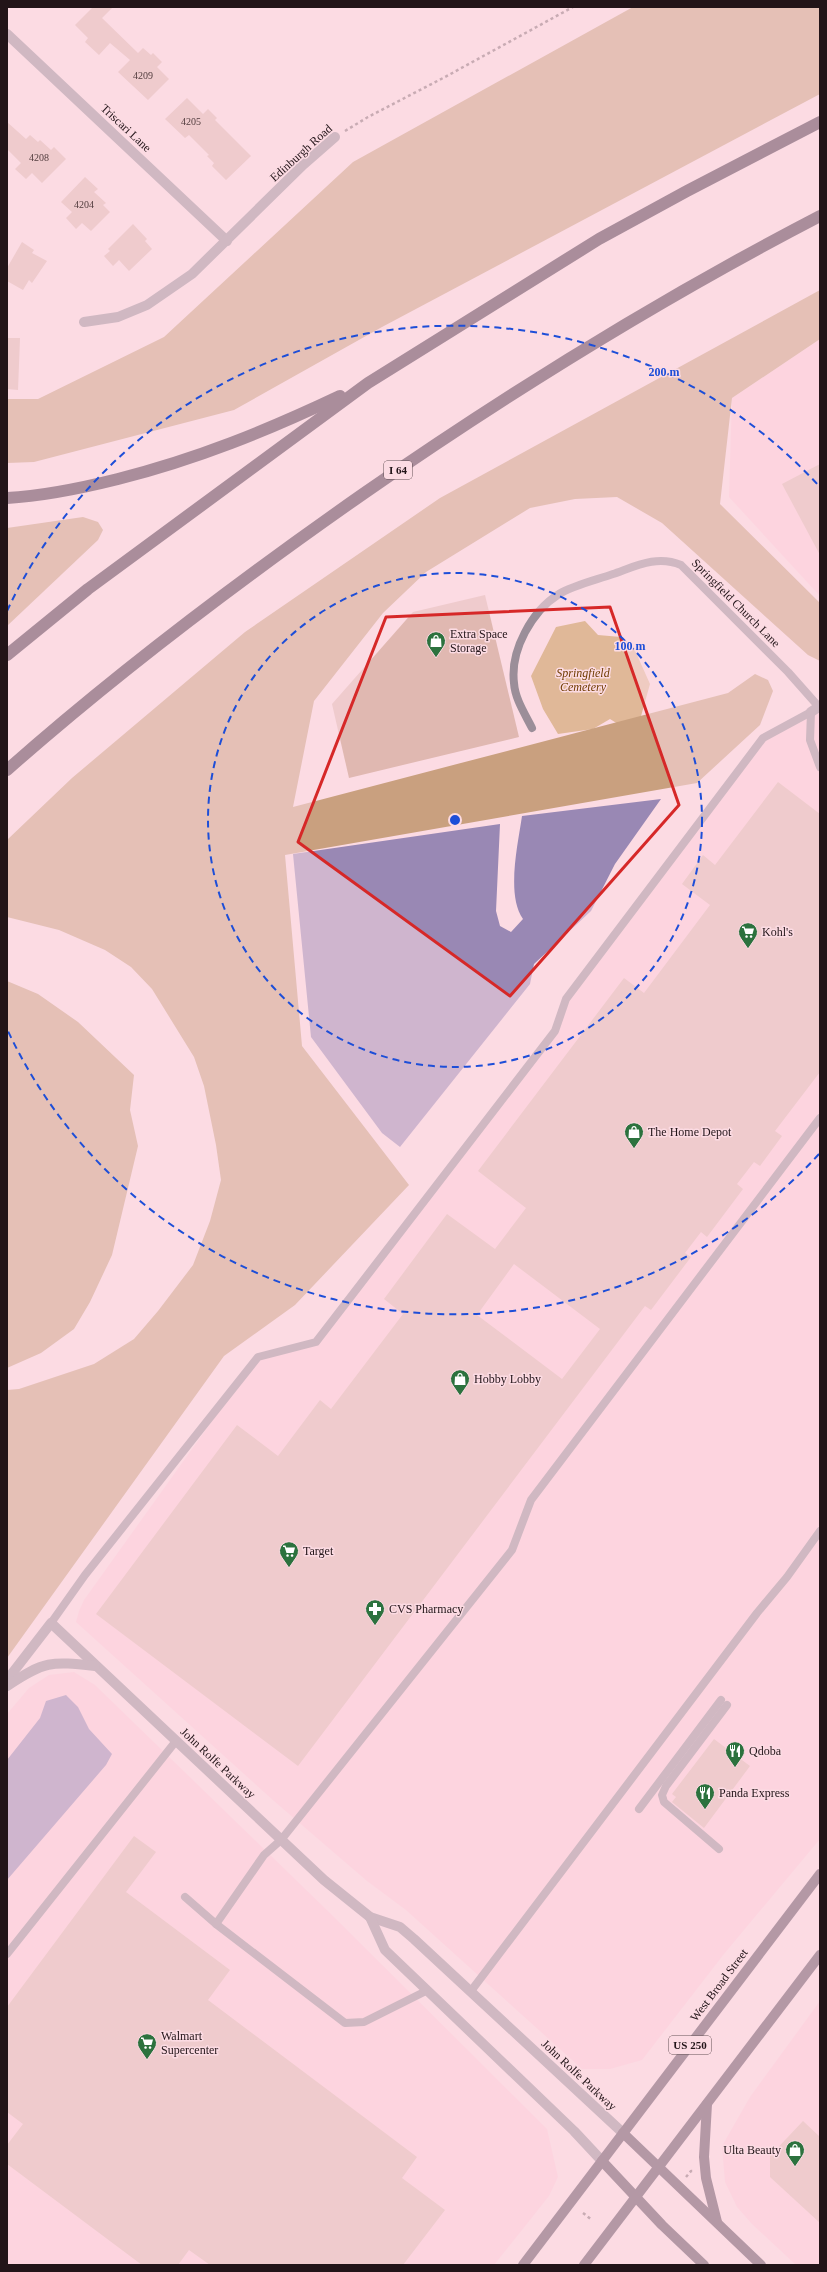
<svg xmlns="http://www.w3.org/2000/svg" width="827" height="2272" font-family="Georgia,serif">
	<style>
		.built { fill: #fecdd9 }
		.green { fill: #e0b898 }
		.forest { fill: #c9a07f }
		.water { fill: #9988b4 }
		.building { fill: #e0b8b1; fill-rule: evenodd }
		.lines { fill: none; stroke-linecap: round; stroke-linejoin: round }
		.path { stroke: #8a7278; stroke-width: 2.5; stroke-dasharray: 3 3; stroke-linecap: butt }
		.lane { stroke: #9b8e99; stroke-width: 8 }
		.street { stroke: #9b8e99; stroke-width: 10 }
		.primary { stroke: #5e485a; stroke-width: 10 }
		.highway { stroke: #483044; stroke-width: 12 }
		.marked { fill: none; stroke: #d62828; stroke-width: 3; stroke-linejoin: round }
		.ring { fill: none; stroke: #1d4ed8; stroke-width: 2; stroke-dasharray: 7 5 }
		.labels { text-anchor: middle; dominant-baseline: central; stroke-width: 3; stroke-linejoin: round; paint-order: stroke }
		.number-label { font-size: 10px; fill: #523d3e }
		.shield { fill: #fcdbe3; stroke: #635055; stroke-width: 1 }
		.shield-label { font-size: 11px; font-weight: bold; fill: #221418 }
		.street-label { font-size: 12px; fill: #221418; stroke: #fcdbe3 }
		.poi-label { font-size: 12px; fill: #221418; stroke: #fcdbe3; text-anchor: start }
		.park-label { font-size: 12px; font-style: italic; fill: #6f3b00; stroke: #fcdbe3 }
		.centre { fill: #1d4ed8; stroke: #fcdbe3; stroke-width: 2 }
		.ring-label { font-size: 12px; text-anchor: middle; font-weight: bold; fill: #1d4ed8; stroke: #fcdbe3; stroke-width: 3; stroke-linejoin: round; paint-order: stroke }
	</style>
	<rect width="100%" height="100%" fill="#fcdbe3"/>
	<g class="built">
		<path d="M820 339V596L729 497 732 398Z"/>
		<path d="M820 706V1839L724 1954 642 2060 610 2069H582L406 1910 367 1881 274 1801 76 1622 79 1611 84 1600 258 1357 316 1342 555 1031 566 999 763 738Z"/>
		<path d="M74 1672 95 1685 335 1918 547 2129 558 2177 549 2196 494 2265H7V1714L29 1688 49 1675Z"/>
		<path d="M820 2001V2265H796L752 2224 737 2207 725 2182 722 2146 750 2097Z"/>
	</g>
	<path class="green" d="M585 621 598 635 621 637 633 646 650 684 638 727 626 729 610 719 593 729 558 734 543 709 531 676 556 627Z"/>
	<g class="forest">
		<path d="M633 7H820V94L382 327 234 410 34 462 7 463V399H38L164 337 353 162Z"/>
		<path d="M820 290V339L732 398 720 504 820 603V661L808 655 662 523 617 497 575 499 530 508 426 572 383 613 314 701 293 807 728 693 755 674 768 680 773 691 760 725 697 783 285 855 302 1046 409 1185 295 1305 224 1356 7 1658V1390L19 1389 94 1364 134 1339 158 1311 193 1265 210 1221 221 1180 216 1145 204 1086 194 1057 152 989 131 967 105 950 59 930 7 917V840L72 778 245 632 440 498Z"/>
		<path d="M83 517 98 522 103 530 98 540 7 626V528Z"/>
		<path d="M7 981 38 994 78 1022 134 1075 130 1110 138 1146 112 1255 90 1302 74 1329 41 1353 7 1368Z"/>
	</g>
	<g class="water">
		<path d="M661 799 615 864 591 911 534 964 530 984 400 1147 382 1133 311 1037 293 854 500 824 496 911 500 926 511 932 523 919C506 895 518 844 522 816Z"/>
		<path d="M66 1695 78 1707 89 1729 112 1754 106 1765 7 1880V1760L40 1718 46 1701Z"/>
	</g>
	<g class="building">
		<path d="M93 7H113L102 18 138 53 143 48 151 55 153 53 162 62 157 67 169 79 148 100 118 72 130 60 110 43 99 55 85 42 88 38 75 25Z"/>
		<path d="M187 98 203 114 208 109 217 118 215 120 251 156 226 180 212 166 214 163 207 156 209 155 189 135 185 138 165 119Z"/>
		<path d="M7 122 26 139 30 135 38 142 40 140 51 150 54 147 66 159 42 183 32 173 26 179 15 169 21 163 7 149Z"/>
		<path d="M85 177 98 189 94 192 106 203 103 205 110 212 91 231 82 223 76 229 66 218 72 212 61 202Z"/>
		<path d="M133 224 147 239 145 241 152 249 129 271 119 260 113 266 104 256 110 251 108 249Z"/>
		<path d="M22 242 34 250 32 253 47 261 32 283 29 280 23 290 7 281V268Z"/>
		<path d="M7 338H20L18 390 7 389Z"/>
		<path d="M820 464V555L782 484Z"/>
		<path d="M485 595 519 737 349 778 332 704 413 612Z"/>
		<path d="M778 782 820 814V1072L775 1131 782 1136 760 1166 754 1162 737 1184 743 1189 707 1237 701 1232 685 1253 691 1257 651 1310 645 1306 298 1766 96 1614 237 1425 278 1456 320 1400 331 1409 403 1314 384 1299 447 1214 495 1249 526 1208 478 1171 624 978 644 993 710 905 682 884 703 855 715 865ZM514 1264 600 1329 562 1379 477 1315Z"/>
		<path d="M714 1739 750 1766 704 1828 672 1802 676 1797 672 1794Z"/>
		<path d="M134 1836 156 1852 126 1892 230 1970 208 2000 417 2157 402 2178 445 2210 403 2265H210L189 2250 178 2265H142L7 2164V2145L23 2124 7 2112V2007Z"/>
		<path d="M803 2121 820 2137V2223L770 2177V2156Z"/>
	</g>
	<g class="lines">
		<g class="path">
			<path d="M345 131 368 117 445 77 573 7"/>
			<path d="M686 2177 691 2171H694"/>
			<path d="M583 2213 592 2220"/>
		</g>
		<g class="lane">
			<path d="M811 712 810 740 820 767"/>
			<path d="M532 728C525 714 515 699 514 683 510 650 532 611 559 594 574 585 596 580 613 574 636 566 657 555 681 565L788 672 819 707"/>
			<path d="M51 1623 85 1575 258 1357 316 1342 555 1031 566 999 763 738 811 712"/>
			<path d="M639 1809 721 1700"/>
			<path d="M719 1849 664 1802 662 1795 666 1786 727 1705"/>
			<path d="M185 1897 216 1924 345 2023 364 2022 426 1991"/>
			<path d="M216 1924 264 1855 281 1840 512 1550 531 1500 820 1118"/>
			<path d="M7 1954 176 1741"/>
			<path d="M471 1991 757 1613 787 1577 820 1531"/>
		</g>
		<g class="street">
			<path d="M7 34 227 241"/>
			<path d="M84 322 118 317 147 305 192 274 303 165 335 137"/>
			<path d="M811 712 820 706"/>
			<path d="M7 1680 51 1623 324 1880 370 1917 400 1927 414 1939 623 2133"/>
			<path d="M7 1686C44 1661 51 1661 95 1666"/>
			<path d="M370 1917 385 1950 574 2131 602 2161"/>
		</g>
		<g class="primary">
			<path d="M707 2104 704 2157 706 2178 717 2222"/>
			<path d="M623 2133 761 2265"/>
			<path d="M602 2161 662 2225 704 2265"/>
			<path d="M523 2265 820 1874"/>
			<path d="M584 2265 820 1955"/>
		</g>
		<g class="highway">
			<path d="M7 498C44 496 82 488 118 479 197 459 266 431 340 396"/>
			<path d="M7 655 88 589 368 383 599 239 687 191 820 122"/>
			<path d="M7 770C120 670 240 580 363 494 510 392 662 298 820 216"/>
		</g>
	</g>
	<path d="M0 0H827V2272H0ZM610 607 679 805 510 996 298 842 386 617Z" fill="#fcdbe3" fill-opacity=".55" fill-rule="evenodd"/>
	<path class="marked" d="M610 607 679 805 510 996 298 842 386 617Z"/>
	<g class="ring">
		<circle cx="455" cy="820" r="247"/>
		<path d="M819 1154A494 494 0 0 1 7 1029M7 611A494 494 0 0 1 819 486"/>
	</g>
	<defs>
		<g id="shop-pin" transform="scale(1)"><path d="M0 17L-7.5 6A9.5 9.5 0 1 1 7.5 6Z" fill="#2c723e" stroke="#fcdbe3"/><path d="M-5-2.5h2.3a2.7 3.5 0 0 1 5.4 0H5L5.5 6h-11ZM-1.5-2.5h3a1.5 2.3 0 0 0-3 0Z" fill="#fff"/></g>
		<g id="supermarket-pin" transform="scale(1)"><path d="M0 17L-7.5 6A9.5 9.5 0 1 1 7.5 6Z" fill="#2c723e" stroke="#fcdbe3"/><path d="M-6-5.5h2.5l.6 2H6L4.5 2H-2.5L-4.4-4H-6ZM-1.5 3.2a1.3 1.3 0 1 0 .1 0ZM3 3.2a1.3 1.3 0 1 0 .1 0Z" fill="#fff"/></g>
		<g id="pharmacy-pin" transform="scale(1)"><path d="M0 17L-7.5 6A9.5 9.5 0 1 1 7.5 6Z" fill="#2c723e" stroke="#fcdbe3"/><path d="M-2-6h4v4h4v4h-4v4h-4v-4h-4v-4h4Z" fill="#fff"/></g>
		<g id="restaurant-pin" transform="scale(1)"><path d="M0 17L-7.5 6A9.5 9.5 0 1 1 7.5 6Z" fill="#2c723e" stroke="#fcdbe3"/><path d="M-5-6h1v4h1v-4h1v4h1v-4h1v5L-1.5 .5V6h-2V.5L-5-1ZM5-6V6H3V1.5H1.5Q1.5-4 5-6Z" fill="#fff"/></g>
	</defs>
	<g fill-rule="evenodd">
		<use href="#shop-pin" x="436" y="641"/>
		<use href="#supermarket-pin" x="748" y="932"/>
		<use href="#shop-pin" x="634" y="1132"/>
		<use href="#shop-pin" x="460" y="1379"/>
		<use href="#supermarket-pin" x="289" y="1551"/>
		<use href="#pharmacy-pin" x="375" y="1609"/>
		<use href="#restaurant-pin" x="735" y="1751"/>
		<use href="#restaurant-pin" x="705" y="1793"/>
		<use href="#supermarket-pin" x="147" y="2043"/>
		<use href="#shop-pin" x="795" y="2150"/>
	</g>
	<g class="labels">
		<g class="number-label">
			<text x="143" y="75">4209</text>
			<text x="191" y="121">4205</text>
			<text x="39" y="157">4208</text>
			<text x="84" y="204">4204</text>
		</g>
		<g class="shield">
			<rect x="384" y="461" width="28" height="18" rx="3"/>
			<rect x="669" y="2036" width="42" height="18" rx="3"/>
		</g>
		<g class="shield-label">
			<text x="398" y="470">I 64</text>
			<text x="690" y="2045">US 250</text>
		</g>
		<g class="street-label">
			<text transform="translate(126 128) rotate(43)">Triscari Lane</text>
			<text transform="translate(301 153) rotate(-42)">Edinburgh Road</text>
			<text transform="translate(736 603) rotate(45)">Springfield Church Lane</text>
			<text transform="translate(218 1763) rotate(43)">John Rolfe Parkway</text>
			<text transform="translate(719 1985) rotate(-53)">West Broad Street</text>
			<text transform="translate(579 2075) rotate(43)">John Rolfe Parkway</text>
		</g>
		<g class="poi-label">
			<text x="450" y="634">Extra Space<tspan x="450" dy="14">Storage</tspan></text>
			<text x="762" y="932">Kohl's</text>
			<text x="648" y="1132">The Home Depot</text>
			<text x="474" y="1379">Hobby Lobby</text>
			<text x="303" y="1551">Target</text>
			<text x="389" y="1609">CVS Pharmacy</text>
			<text x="749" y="1751">Qdoba</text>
			<text x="719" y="1793">Panda Express</text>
			<text x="161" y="2036">Walmart<tspan x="161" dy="14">Supercenter</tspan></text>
			<text x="781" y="2150" text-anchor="end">Ulta Beauty</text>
		</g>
		<g class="park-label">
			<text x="583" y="673">Springfield<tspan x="583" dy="14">Cemetery</tspan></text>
		</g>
	</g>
	<circle cx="455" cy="820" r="6" class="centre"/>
	<g class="ring-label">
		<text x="664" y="376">200 m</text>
		<text x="630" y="650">100 m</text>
	</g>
	<rect width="827" height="2272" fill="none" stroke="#221418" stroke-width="16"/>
</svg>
